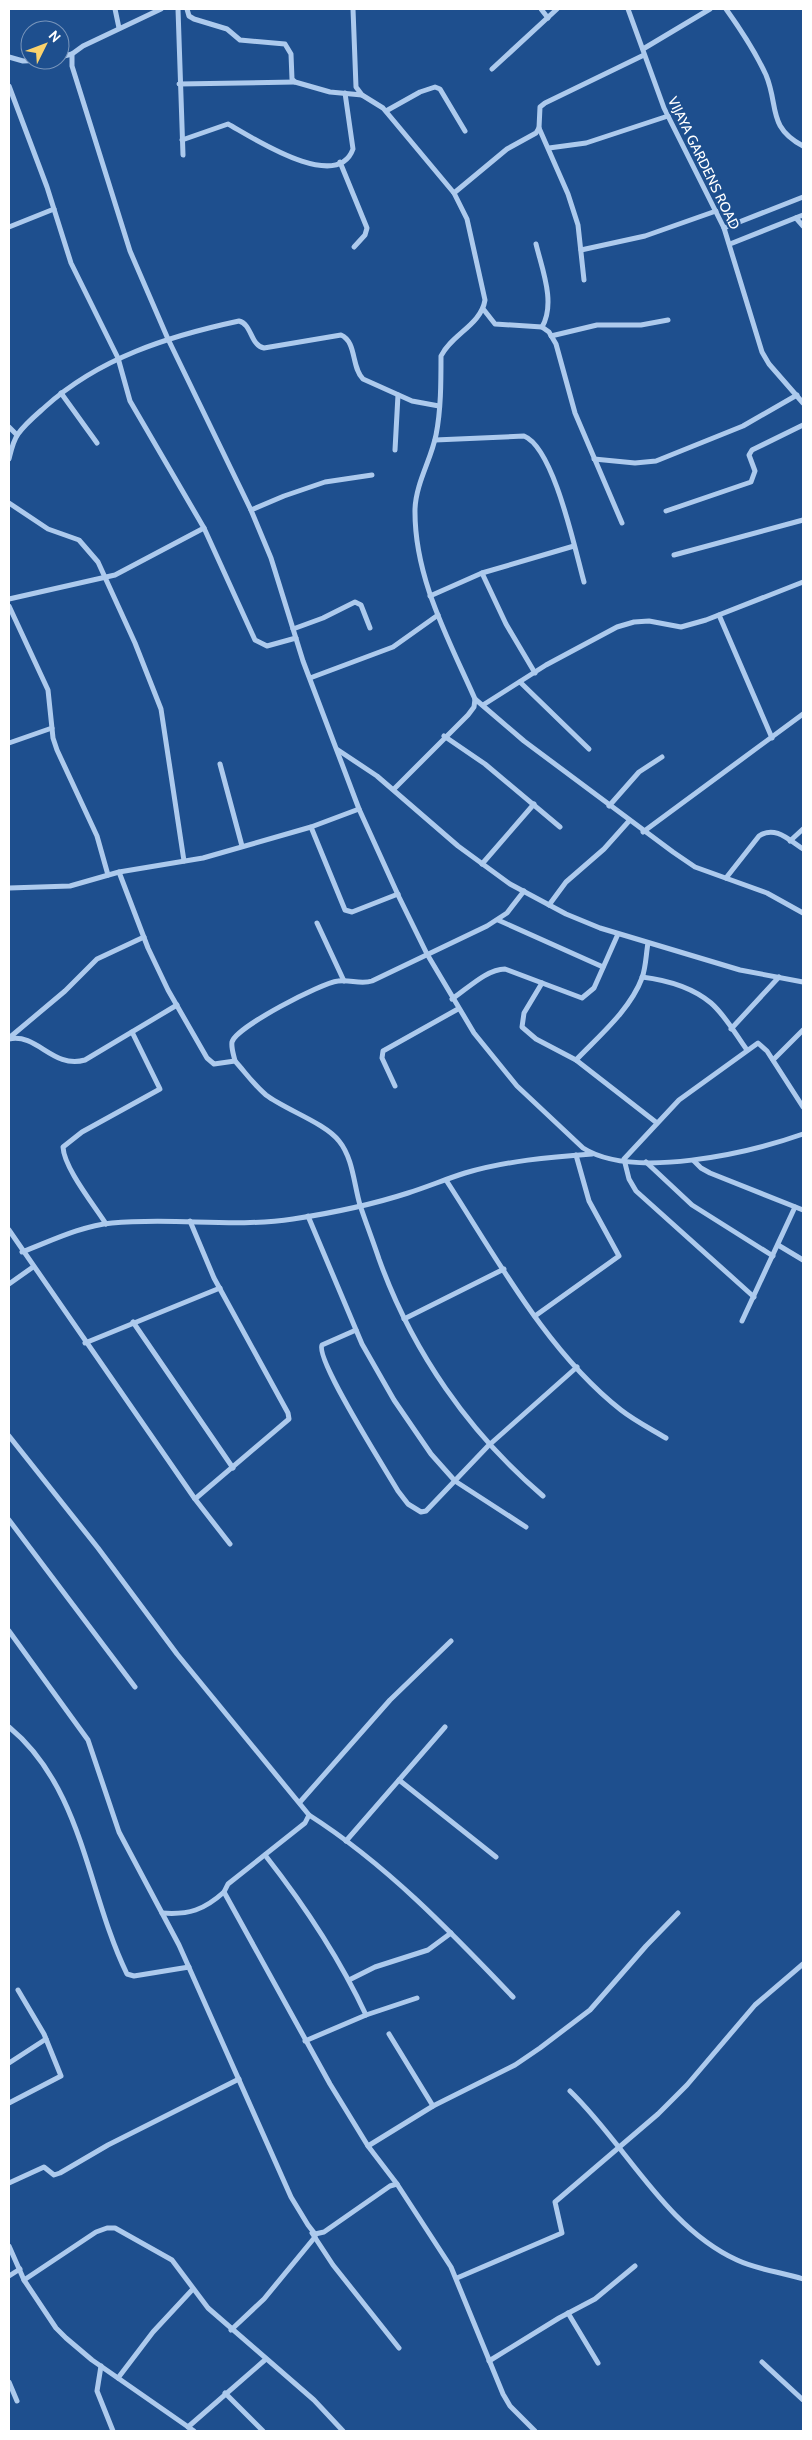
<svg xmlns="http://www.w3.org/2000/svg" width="812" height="2440" font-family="Cabin,sans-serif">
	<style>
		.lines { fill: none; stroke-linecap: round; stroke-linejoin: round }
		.minor { stroke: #adcaed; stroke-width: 5 }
		.labels { text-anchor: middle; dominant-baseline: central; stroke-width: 4.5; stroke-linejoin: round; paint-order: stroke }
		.street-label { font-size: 14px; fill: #fff; stroke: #1e4f8e }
	</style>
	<rect width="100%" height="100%" fill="#1e4f8e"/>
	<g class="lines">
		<g class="minor">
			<path d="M115 9 119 28"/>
			<path d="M161 9 83 46 72 54V66L130 251 168 339 251 510 271 558 303 661 359 809 399 897 427 954 474 1033 517 1086 583 1148C633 1180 749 1153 803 1134"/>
			<path d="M178 9 183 155"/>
			<path d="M187 9 189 16 194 19 227 29 240 40 285 44 291 54 292 79 295 82 330 92 362 95"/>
			<path d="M353 9 356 87 362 95 383 108 454 193 467 219 485 300C481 325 452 334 441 356 441 382 441 410 436 435 431 460 416 483 415 509 414 577 448 638 475 699L474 707 468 715 394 789"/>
			<path d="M541 9 548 18"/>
			<path d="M628 9 664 108 724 228 762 352 769 364 803 403"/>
			<path d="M726 9C741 30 755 51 766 75 779 106 767 127 803 146"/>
			<path d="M643 49 710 9"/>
			<path d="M9 57 23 61 47 60"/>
			<path d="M60 57 72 54"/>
			<path d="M492 69 557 9"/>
			<path d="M179 84 295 82"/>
			<path d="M9 86 47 187 71 263 118 358 130 401 204 528 255 640 267 646 296 638"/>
			<path d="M386 111 420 92 435 87 440 89 465 131"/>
			<path d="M539 128 568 194 578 225 584 280"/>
			<path d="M182 140 228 124C250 136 337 194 353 149L345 93"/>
			<path d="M549 148 586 143 668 116"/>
			<path d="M340 162 367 228 365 235 354 247"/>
			<path d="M454 193 507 149 536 133 539 128 540 107 545 103 644 55"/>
			<path d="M796 218 803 226"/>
			<path d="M9 227 54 209"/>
			<path d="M724 228 803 197"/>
			<path d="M536 244C542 269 556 303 542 327"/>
			<path d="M730 244 803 215"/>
			<path d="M581 250 645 236 716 211"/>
			<path d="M484 310 495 324 542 327 549 332 556 344 575 413 622 523"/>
			<path d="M551 336 597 325H641L668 320"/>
			<path d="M61 393 97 443"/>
			<path d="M9 427 17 435"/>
			<path d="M435 440 524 436C554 448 575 550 584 582"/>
			<path d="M395 450 398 395"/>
			<path d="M9 459C11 451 13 441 18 434 25 424 36 415 45 407 99 358 169 336 239 321 252 324 250 345 264 348L341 335C357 342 351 367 363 379L412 401 439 406"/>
			<path d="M594 459 635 463 656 461 743 426 797 395"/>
			<path d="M9 503 48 529 79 540 98 562 135 643 161 709 184 861"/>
			<path d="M251 510 284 496 325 482 372 475"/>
			<path d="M666 511 751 482 755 471 749 455 752 450 803 425"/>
			<path d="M674 555 803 520"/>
			<path d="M482 573 506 624 535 673"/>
			<path d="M430 596 482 573 574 546"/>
			<path d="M9 599 115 575 204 528"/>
			<path d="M9 606 48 690 53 738 57 750 97 836 108 875"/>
			<path d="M719 615 772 738"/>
			<path d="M293 629 323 618 355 602 361 605 370 628"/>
			<path d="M310 678 393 647 438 615"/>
			<path d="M520 682 589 749"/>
			<path d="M475 699 524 741 673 852 695 867 767 893 803 913"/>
			<path d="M483 705 546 665 617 627 634 622 649 621 681 627 706 620 803 582"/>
			<path d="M444 736 485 764 560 827"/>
			<path d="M9 743 52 728"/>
			<path d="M338 750 377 776 458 846 510 884 566 914 600 928 740 970 803 982"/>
			<path d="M220 764 242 846"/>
			<path d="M609 806 639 772 662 757"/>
			<path d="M311 827 345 910 352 912 398 894"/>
			<path d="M643 832 803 714"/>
			<path d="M790 841 803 829"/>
			<path d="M482 864 534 804"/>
			<path d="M119 872 148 948 168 990 207 1058 214 1064 235 1061C245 1072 254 1085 266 1095 286 1110 325 1123 339 1141 353 1158 354 1185 360 1205 366 1223 373 1241 379 1259 412 1351 469 1433 543 1496"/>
			<path d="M726 878 759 836C775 825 789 840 803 849"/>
			<path d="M9 888 70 886 119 872 203 858 311 827 359 809"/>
			<path d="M549 905 566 882 604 849 629 821"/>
			<path d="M498 920 603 967"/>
			<path d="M317 923 344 981"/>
			<path d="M642 977C666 980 693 988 711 1003 725 1015 736 1035 747 1050"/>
			<path d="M542 983 524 1013 522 1027 536 1039 576 1060 657 1123"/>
			<path d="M452 999C467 989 487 969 505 969L582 998 594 988 618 934"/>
			<path d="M731 1029 779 977"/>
			<path d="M9 1038 65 991 97 959 144 937"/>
			<path d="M9 1039C38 1033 52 1069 85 1060L177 1005"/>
			<path d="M576 1060C599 1036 630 1010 642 978 646 967 646 954 648 943"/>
			<path d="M773 1060 803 1030"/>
			<path d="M235 1061C234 1056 231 1048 232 1042 236 1027 321 983 338 981 350 979 360 985 372 981L487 926 507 913 524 891"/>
			<path d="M395 1086 382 1058 383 1051 458 1009"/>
			<path d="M694 1161 701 1168 710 1173 803 1210"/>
			<path d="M646 1162 692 1205 773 1256"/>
			<path d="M446 1180C496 1257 547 1352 621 1410 635 1421 651 1429 666 1438"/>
			<path d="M308 1216 362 1344 394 1400 431 1454 455 1481 526 1527"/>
			<path d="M190 1221 214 1278 288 1413 289 1419 195 1499"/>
			<path d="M106 1224C94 1205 64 1168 63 1147L82 1132 160 1089 132 1032"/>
			<path d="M9 1230 195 1499 230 1544"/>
			<path d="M778 1245 803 1260"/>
			<path d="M22 1252C51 1241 81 1226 112 1223 173 1217 233 1228 293 1219 332 1213 371 1205 408 1193 427 1187 446 1179 465 1173 506 1161 549 1157 592 1154"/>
			<path d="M9 1284 33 1267"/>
			<path d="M754 1297 636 1191 629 1179 624 1159 679 1100 758 1043 767 1051 803 1107"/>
			<path d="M535 1316 619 1256 589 1201 576 1155"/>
			<path d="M404 1319 504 1269"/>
			<path d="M742 1321 795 1207"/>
			<path d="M133 1322 233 1468"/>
			<path d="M356 1330 322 1345C315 1359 387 1472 398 1491L408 1504 421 1512 426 1511 488 1446 577 1367"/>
			<path d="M85 1343 220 1288"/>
			<path d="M9 1436 98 1548 177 1654 309 1815 305 1823 228 1884 224 1892 330 2084 368 2146 397 2184"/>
			<path d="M9 1520 135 1687"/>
			<path d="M9 1631 88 1740 119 1832 179 1945 291 2197 308 2225 315 2234 324 2232 390 2186 397 2184 451 2267 503 2394 510 2406 535 2431"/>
			<path d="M9 1727C83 1788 87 1892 127 1974L134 1976 189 1967"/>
			<path d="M399 1780 496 1857"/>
			<path d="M300 1802 390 1700 451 1641"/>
			<path d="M309 1815C386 1864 450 1931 513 1997"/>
			<path d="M346 1841 445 1727"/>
			<path d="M265 1855C305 1906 339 1957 366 2015"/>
			<path d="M162 1913C189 1915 204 1910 224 1892"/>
			<path d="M349 1980 375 1967 428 1950 451 1933"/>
			<path d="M389 2034 433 2106"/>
			<path d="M305 2041 366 2015 417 1998"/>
			<path d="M9 2063 46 2039"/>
			<path d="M570 2091C626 2145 665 2227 737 2260 758 2270 782 2272 803 2279"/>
			<path d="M9 2103 61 2076 44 2034 18 1990"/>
			<path d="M368 2146 433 2106 515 2065 540 2048 590 2010 646 1946 678 1913"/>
			<path d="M9 2183 44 2167 54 2175 60 2173 108 2145 239 2079"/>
			<path d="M312 2233 333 2265 399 2348"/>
			<path d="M9 2246 24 2280 56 2328 66 2338 92 2360 194 2431"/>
			<path d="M9 2276 20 2269"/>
			<path d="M457 2278 562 2233 555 2202 658 2114 687 2085 755 2005 803 1964"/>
			<path d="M24 2280 96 2232 107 2228H115L172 2260 208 2308 314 2400 343 2431"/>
			<path d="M568 2313 598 2363"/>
			<path d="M231 2330 264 2299 315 2237"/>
			<path d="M489 2361 559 2318 595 2299 635 2266"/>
			<path d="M762 2362 803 2400"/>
			<path d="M101 2366 97 2391 113 2431"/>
			<path d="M118 2378 153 2332 192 2290"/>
			<path d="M9 2382 17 2401"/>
			<path d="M225 2393 263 2431"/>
			<path d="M188 2427 266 2359"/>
		</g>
	</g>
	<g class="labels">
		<g class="street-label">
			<text transform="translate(704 163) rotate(64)">VIJAYA GARDENS ROAD</text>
		</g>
	</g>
	<rect width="812" height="2440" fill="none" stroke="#ffffff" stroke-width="20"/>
	<g transform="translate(45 45) rotate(48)"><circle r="24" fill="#1e4f8e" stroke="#7895bb"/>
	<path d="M0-4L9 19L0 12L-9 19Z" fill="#fbd26c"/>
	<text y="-8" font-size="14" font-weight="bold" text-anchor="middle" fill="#ffffff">N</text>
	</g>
</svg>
